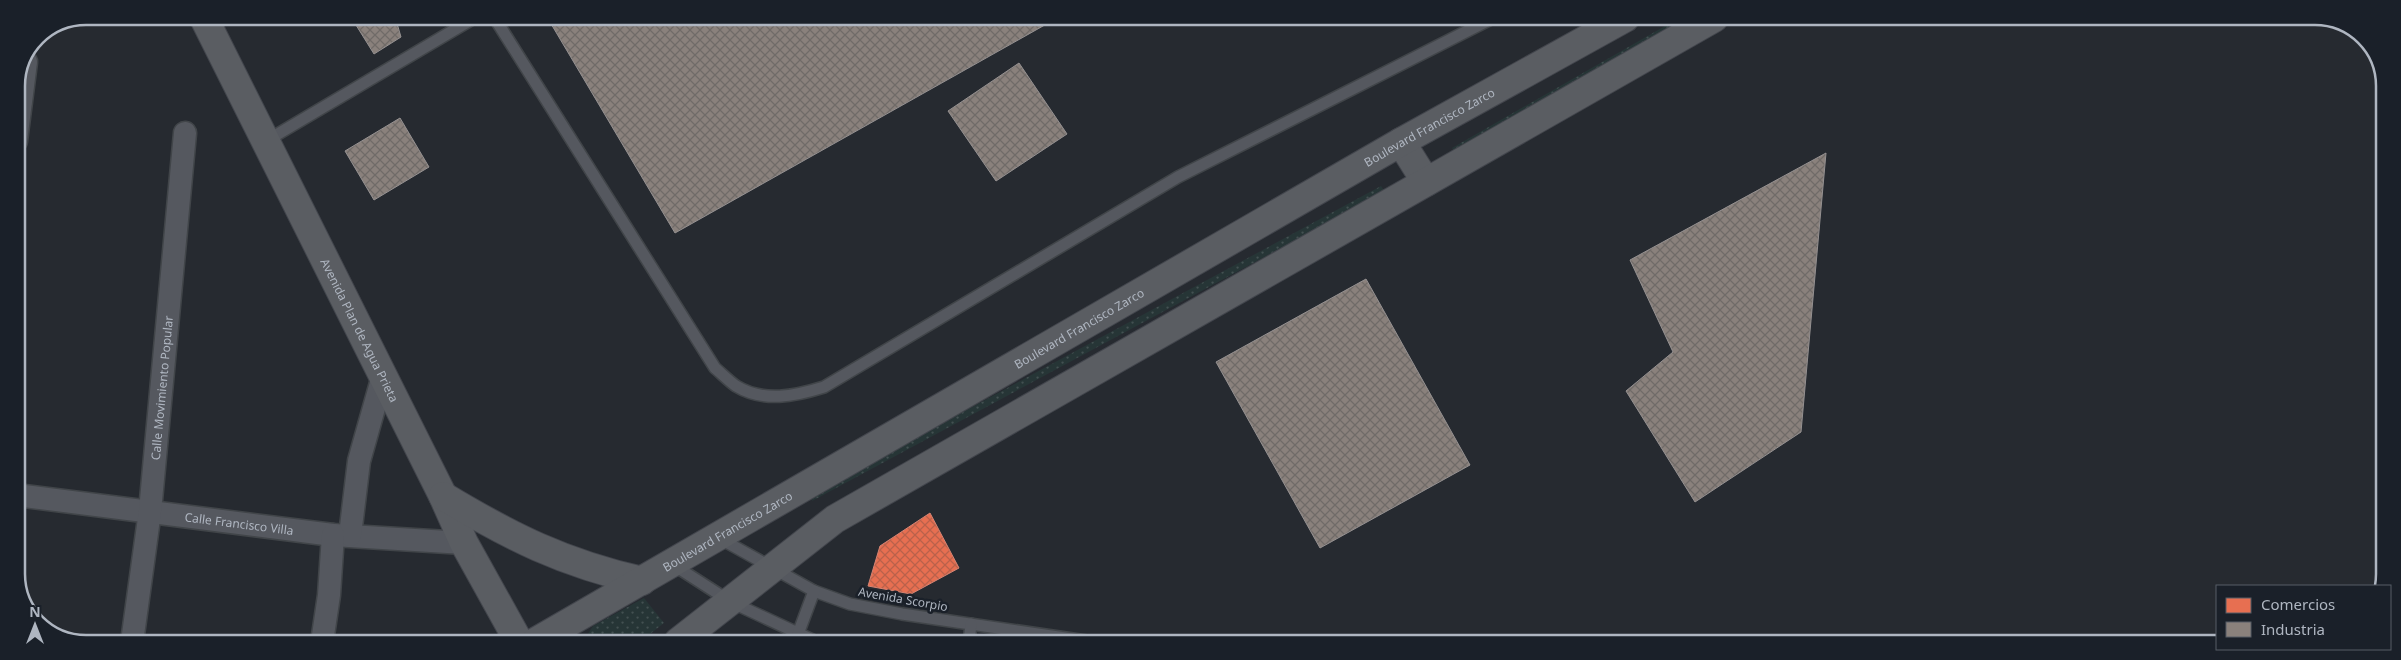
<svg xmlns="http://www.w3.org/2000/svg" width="2401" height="660" font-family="'Noto Sans',sans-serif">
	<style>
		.grass { fill: url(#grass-dots) }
		.shops { fill: url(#shops-cross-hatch); stroke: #d68473 }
		.industry { fill: url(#industry-cross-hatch); stroke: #959191 }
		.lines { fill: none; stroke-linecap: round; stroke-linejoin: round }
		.lane-casing { stroke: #414549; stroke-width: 14 }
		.street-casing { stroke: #414549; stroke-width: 25 }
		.secondary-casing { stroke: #43464d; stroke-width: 30 }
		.lane { stroke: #55585f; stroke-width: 11 }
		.street { stroke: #55585f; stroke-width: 22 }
		.secondary { stroke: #5a5d62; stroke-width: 28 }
		.labels { text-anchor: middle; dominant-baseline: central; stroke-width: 5; stroke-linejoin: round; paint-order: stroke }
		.street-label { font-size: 12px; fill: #afb6c1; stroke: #1a2029 }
		.rim { fill: none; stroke: #afb6c1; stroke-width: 2.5 }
	</style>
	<defs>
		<pattern id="grass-dots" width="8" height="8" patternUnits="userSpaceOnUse" patternTransform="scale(1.25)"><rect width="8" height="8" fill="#263536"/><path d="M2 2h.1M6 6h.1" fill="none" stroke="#435051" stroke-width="1.8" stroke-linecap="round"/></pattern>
		<pattern id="shops-cross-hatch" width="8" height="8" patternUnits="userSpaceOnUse" patternTransform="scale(1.25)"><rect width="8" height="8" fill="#e76f51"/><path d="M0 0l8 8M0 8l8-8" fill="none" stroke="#ba614b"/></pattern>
		<pattern id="industry-cross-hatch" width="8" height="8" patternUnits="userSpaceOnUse" patternTransform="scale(1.25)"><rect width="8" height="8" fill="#8a817c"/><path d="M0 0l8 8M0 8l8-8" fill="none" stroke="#706b68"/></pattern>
	</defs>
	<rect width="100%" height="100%" fill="#262a30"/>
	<g class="grass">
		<path d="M1679 18H1697L1456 154 1452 148Z"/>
		<path d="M1381 186 1385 192 812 501 813 493Z"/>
		<path d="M644 598 664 623 640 642H588L586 637 593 626Z"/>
	</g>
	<path class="shops" d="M930 513 959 568 911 594 868 586 880 546Z"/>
	<g class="industry">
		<path d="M351 17H400L396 20 401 37 374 54Z"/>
		<path d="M547 17H1059L675 233Z"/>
		<path d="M1019 63 1067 134 996 181 948 111Z"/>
		<path d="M400 118 429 167 374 200 345 151Z"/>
		<path d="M1826 153 1801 432 1695 502 1626 391 1673 352 1630 260Z"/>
		<path d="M1366 279 1470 465 1320 548 1216 362Z"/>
	</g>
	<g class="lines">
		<g class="lane-casing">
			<g id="lane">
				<path d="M494 17 715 368C722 374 729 381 736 386 764 403 795 396 824 387L1178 177 1493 18"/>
				<path d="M266 141 476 17"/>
				<path d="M719 538 814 591 850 604 902 614 1100 643"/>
				<path d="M672 564 731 602 817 642"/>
				<path d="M795 642 814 591"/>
				<path d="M969 642 971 624"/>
			</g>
		</g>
		<g class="street-casing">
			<g id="street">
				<path d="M16 141 26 62"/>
				<path id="s1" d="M16 495 333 535 464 543"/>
				<path d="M350 535 359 461 383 376"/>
				<path id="s2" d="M132 642 150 511 185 133"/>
				<path d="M322 642 329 595 333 535"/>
			</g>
		</g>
		<g class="secondary-casing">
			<g id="secondary">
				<path id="s3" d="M203 16 443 496 464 543 519 642"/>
				<path d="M1401 142 1426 182"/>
				<path d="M443 496C511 537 563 563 642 581"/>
				<path id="s4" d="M535 642 1401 142 1625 18"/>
				<path d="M678 642 835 519 1714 18"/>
			</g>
		</g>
		<use href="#lane" class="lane"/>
		<use href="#street" class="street"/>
		<use href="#secondary" class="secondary"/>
	</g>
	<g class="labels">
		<g class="street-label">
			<text stroke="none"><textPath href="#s4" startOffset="1032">Boulevard Francisco Zarco</textPath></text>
			<text stroke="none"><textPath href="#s4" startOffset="628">Boulevard Francisco Zarco</textPath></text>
			<text stroke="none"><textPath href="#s3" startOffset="351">Avenida Plan de Agua Prieta</textPath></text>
			<text stroke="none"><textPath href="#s2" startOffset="256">Calle Movimiento Popular</textPath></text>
			<text stroke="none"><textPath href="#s1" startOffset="225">Calle Francisco Villa</textPath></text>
			<text stroke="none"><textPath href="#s4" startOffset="222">Boulevard Francisco Zarco</textPath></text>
			<text transform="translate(903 599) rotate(10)">Avenida Scorpio</text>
		</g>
	</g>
	<path d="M0 0H2401V660H0ZM86 25H2315A61 61 0 0 1 2376 86V574A61 61 0 0 1 2315 635H86A61 61 0 0 1 25 574V86A61 61 0 0 1 86 25Z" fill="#1a2029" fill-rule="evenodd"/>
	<path class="rim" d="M86 25H2315A61 61 0 0 1 2376 86V574A61 61 0 0 1 2315 635H86A61 61 0 0 1 25 574V86A61 61 0 0 1 86 25Z"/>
	<rect x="2216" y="585" width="175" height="65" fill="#1a2029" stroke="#565c66"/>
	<rect x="2226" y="598" width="25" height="15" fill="#e76f51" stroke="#565c66"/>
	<text x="2261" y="610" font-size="15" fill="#afb6c1">Comercios</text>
	<rect x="2226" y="622" width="25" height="15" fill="#8a817c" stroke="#565c66"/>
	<text x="2261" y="635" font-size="15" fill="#afb6c1">Industria</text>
	<g transform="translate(35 625)" stroke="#1a2029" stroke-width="4" paint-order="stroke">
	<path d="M0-4L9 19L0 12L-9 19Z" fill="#afb6c1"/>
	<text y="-8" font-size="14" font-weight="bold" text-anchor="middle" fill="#afb6c1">N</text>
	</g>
</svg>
